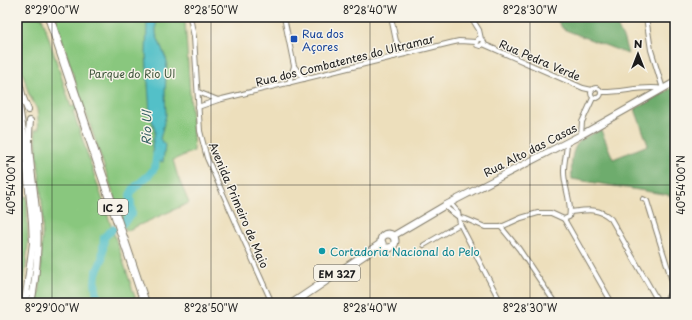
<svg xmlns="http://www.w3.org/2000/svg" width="692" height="320" font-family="'Playpen Sans',sans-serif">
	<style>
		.green { fill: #89c77e; stroke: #52724d }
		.forest { fill: #6eac6d; stroke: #456444 }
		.water { fill: #52c0c8; stroke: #376e72 }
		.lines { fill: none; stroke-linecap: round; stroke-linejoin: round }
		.river { stroke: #52c0c8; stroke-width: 8 }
		.street-casing { stroke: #847e6c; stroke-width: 6 }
		.secondary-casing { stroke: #847e6c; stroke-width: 8 }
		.primary-casing { stroke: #847e6c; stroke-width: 9 }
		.highway-casing { stroke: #847e6c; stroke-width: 10 }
		.street { stroke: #fff; stroke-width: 4 }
		.secondary { stroke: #fff; stroke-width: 6 }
		.primary { stroke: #fff; stroke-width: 7 }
		.highway { stroke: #fff; stroke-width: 8 }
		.ticks { fill: none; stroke: #1c1c1c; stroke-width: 1; stroke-opacity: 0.45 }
		.transit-dot { fill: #1a4fb4; stroke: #f7f3e8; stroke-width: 1.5 }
		.culture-dot { fill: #0f9aa8; stroke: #f7f3e8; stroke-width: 1.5 }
		.labels { text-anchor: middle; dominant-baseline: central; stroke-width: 3; stroke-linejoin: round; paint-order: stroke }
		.shield { fill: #f7f3e8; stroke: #5e5c59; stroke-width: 1 }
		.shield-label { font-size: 10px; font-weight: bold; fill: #1c1c1c }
		.transit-label { font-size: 11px; fill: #164399; stroke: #f7f3e8; text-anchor: start }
		.street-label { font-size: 11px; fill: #1c1c1c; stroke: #f7f3e8 }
		.park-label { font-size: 11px; fill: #42583e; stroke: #f7f3e8 }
		.culture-label { font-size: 11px; fill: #0d838f; stroke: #f7f3e8; text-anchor: start }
		.water-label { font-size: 12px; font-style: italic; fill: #325e61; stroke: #f7f3e8 }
		.neatline { fill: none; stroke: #1c1c1c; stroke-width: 1.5 }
		.ticks-label { font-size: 10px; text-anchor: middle; fill: #1c1c1c }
	</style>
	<rect width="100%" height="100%" fill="#f7f3e8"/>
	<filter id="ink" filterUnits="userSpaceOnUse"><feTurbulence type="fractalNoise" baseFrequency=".025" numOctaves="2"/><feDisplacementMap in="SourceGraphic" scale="8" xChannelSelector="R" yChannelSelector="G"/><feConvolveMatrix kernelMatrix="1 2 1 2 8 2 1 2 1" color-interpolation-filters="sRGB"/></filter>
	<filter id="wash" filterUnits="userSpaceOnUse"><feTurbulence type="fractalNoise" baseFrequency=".012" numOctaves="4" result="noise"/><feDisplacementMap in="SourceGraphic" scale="16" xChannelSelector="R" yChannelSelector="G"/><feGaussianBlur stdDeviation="0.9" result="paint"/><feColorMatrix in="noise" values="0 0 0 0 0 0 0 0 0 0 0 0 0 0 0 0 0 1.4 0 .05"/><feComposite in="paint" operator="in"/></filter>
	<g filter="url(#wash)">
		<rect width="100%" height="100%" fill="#eddfbc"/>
		<g class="green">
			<path d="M17 17H42L71 107 82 103 55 17H183L185 22 194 151 173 160 178 177 189 203 126 231 84 107 73 111 137 303H36L40 289 43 213 35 130 39 129 37 109 29 94 17 54Z"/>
			<path d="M27 196 28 244 23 295 21 303H17V198Z"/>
		</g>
		<g class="forest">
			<path d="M551 17H613L624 40 628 54 563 29 556 19Z"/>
			<path d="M675 86V196L572 179C571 167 570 149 581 140 586 136 594 133 601 130L613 159 648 145 635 109Z"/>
		</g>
		<path class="water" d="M148 17H156V34L167 61 165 92 166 115 160 139 165 145 163 162 154 159 152 146 155 131 150 113 146 54 147 23Z"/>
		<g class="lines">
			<g class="river">
				<path d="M122 224 132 214 130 195 134 188 150 174 155 167 157 151"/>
				<path d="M98 303 95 283 96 273 102 260 104 237 113 229"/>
			</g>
		</g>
	</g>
	<g filter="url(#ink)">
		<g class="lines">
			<g class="street-casing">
				<g id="street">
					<path d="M190 17 194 37 200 131 207 158 272 303"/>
					<path d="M284 17 294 66 304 79"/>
					<path d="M391 17 396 41 394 57"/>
					<path d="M471 17 479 30 481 39 484 42 483 44 480 46 477 45 476 42 478 39H481"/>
					<path d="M396 41 405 54"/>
					<path d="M483 44 583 88 592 90"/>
					<path d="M289 83 294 66"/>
					<circle cx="596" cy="93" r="5"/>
					<path d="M198 92 218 100"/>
					<path d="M601 92C622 93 643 85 663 89L651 50 646 17"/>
					<path d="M198 107 218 100 450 43 459 41 476 42"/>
					<path d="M581 135 582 122 593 98"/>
					<path d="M643 199 647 201 672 281V290L665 303"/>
					<path d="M450 203 458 212 460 224 501 303"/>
					<path d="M444 206 460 218 466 219 485 227H501L521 218 538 213H551L564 219 569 217C573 204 563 185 564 170 564 161 567 152 567 142"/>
					<path d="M571 212C586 210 599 207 611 219L659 303"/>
					<path d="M564 219 612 303"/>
					<path d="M501 227 519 249 555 303"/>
					<path d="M424 245 460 224"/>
				</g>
			</g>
			<g class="secondary-casing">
				<g id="secondary">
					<path d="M17 75 23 98 28 110"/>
					<path d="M17 94 24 138 32 222 33 243 25 303"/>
					<path d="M30 121C26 152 35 189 37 221 39 245 36 280 31 303"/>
					<path d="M393 236 444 206 581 135 675 82"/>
				</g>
			</g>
			<g class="primary-casing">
				<g id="primary">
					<circle cx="388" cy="241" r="7"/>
					<path d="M293 303 382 243"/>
				</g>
			</g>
			<g class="highway-casing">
				<path id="highway" d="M49 17 145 303"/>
			</g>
			<use href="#street" class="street"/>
			<use href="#secondary" class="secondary"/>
			<use href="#primary" class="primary"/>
			<use href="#highway" class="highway"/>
		</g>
	</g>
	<path class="ticks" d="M52 17V303M211 17V303M370 17V303M530 17V303M17 185H675"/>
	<rect class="transit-dot" x="290" y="35" width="8" height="8" rx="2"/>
	<circle class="culture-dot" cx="322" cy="251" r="4"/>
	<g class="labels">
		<g class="shield">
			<rect x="98" y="199" width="30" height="16" rx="3"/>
			<rect x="314" y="265" width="46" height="16" rx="3"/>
		</g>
		<g class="shield-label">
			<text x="113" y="207">IC 2</text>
			<text x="337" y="273">EM 327</text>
		</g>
		<g class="transit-label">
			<text x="302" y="33">Rua dos<tspan x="302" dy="13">Açores</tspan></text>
		</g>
		<g class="street-label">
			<text transform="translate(345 60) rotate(-14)">Rua dos Combatentes do Ultramar</text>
			<text transform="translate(540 60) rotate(23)">Rua Pedra Verde</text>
			<text transform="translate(530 150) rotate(-27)">Rua Alto das Casas</text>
			<text transform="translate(239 205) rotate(67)">Avenida Primeiro de Maio</text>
		</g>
		<g class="park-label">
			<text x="132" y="73">Parque do Rio Ul</text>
		</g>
		<g class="culture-label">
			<text x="330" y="251">Cortadoria Nacional do Pelo</text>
		</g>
		<g class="water-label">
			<text transform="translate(146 128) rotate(-89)">Rio Ul</text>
		</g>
	</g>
	<rect width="692" height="320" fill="none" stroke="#f7f3e8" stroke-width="44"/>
	<g transform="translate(638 54)" stroke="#f7f3e8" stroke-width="3" paint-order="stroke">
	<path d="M0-3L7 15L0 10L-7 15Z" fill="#1c1c1c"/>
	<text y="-6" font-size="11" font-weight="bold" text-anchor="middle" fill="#1c1c1c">N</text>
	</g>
	<rect x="22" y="22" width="648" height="276" class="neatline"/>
	<g class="ticks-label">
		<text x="52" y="14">8°29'00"W</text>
		<text x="211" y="14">8°28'50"W</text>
		<text x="370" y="14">8°28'40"W</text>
		<text x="530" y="14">8°28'30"W</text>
		<text transform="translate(11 185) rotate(-90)" y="4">40°54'00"N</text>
		<text transform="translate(681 185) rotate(-90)" y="4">40°54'00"N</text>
		<text x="52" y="312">8°29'00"W</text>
		<text x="211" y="312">8°28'50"W</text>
		<text x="370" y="312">8°28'40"W</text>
		<text x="530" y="312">8°28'30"W</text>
	</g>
</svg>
